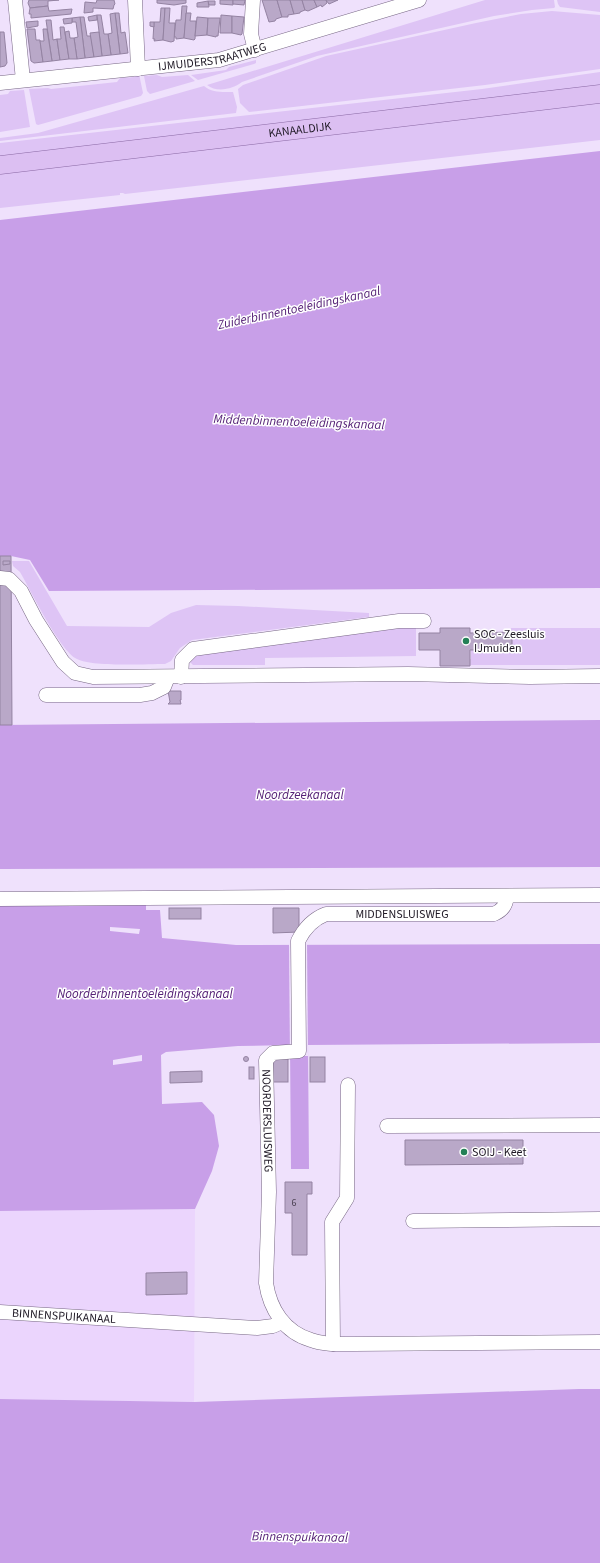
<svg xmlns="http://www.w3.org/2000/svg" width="600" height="1563" font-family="'Source Sans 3',sans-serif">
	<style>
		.built { fill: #ebd5fd }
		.green { fill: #dec4f5 }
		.water { fill: #c89fe8; fill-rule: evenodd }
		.pier { fill: #efe1fc }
		.building { fill: #b9a8c8; stroke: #9483a2 }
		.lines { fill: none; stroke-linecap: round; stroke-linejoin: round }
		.minor-casing { stroke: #776784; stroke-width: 15 }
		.major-casing { stroke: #8a69a4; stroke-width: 19 }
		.minor { stroke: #fff; stroke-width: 14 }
		.major { stroke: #dcbff2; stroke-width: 18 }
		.poi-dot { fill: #238056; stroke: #fff; stroke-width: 1.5 }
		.labels { text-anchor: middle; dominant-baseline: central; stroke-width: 3; stroke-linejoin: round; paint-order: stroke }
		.number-label { font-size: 10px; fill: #463d4e }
		.street-label { font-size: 12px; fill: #1f1925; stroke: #fff }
		.poi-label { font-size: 12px; fill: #1f1925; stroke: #fff; text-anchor: start }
		.water-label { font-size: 13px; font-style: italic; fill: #562277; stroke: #fff }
	</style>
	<rect width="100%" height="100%" fill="#efe1fc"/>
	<path class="built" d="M195 1209 194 1402 0 1399V1211Z"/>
	<g class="green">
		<path d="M485 0H554L555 7 554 8 532 10 494 16 317 56 242 82C233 89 217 93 207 85Z"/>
		<path d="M557 0H600V12L560 7 558 4Z"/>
		<path d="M552 11 600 15V69L485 85 249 112 240 103 238 89 243 85 326 56 476 23 521 14Z"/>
		<path d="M256 60V63L254 64 198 80 191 75 226 70 229 67Z"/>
		<path d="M600 72V87L0 158V143L482 89Z"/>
		<path d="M139 74 143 93 141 96 38 125 36 124 29 89 48 88 51 89 117 82 120 78 135 77V75Z"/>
		<path d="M157 75 162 77 188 75 195 81 150 94 147 91 144 76Z"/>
		<path d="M204 86C212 93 222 92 233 92L237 107 236 113 0 141V138L38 133Z"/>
		<path d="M24 90 30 127 0 132V95L8 94 10 91Z"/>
		<path d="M600 101V140L125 194 123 193H120V195L0 208V173Z"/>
		<path d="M12 561H29L67 626 149 627 171 613 196 605 238 606 369 613V617L192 640 180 648 171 661 165 664C145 664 92 667 77 659 60 651 31 591 20 572L13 566Z"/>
		<path d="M416 625V656L265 658V665H193L189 661 190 655Z"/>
		<path d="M511 628H600V665H464V659H471V649L511 650Z"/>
	</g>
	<g class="water">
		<path d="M600 151V588L49 591 30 560 11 556H0V220Z"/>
		<path d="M600 720V867L0 869V725Z"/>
		<path d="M146 902V910H160L162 938 236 945 600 944V1043L308 1045 309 1169H291L290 1045 238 1046 166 1052 161 1055 162 1104 202 1102 214 1115 219 1146 212 1171 195 1209 0 1211V904ZM110 927 140 929 139 934 110 931ZM142 1055V1061L113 1065V1060Z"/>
		<path d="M579 1389H600V1563H0V1399L194 1402Z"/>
	</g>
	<path class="pier" d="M289 943H307L308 1056H290Z"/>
	<g class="building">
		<path d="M29 0H59L48 1V6L30 8 28 3Z"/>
		<path d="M97 0H114L115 4 114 5 113 9 93 8V12L84 13 85 2 96 3Z"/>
		<path d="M157 0H186V3L174 5 157 3Z"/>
		<path d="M220 0H233V5L220 4Z"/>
		<path d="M233 0H245L244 5 233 4Z"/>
		<path d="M262 0H277L282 17 276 19 275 21 269 22Z"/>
		<path d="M277 0H290L294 14 288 15V17H282Z"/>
		<path d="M290 0H302L305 10 300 12V13L294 14Z"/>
		<path d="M302 0H314L317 7 308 11 305 10Z"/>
		<path d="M314 0H326L327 3 322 7 321 5 317 7Z"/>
		<path d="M326 0H338L329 4Z"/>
		<path d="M208 1H215V5H209Z"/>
		<path d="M208 1 209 7H197V3Z"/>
		<path d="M48 6 49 11 72 9 71 14 31 18V14H29L30 8Z"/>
		<path d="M182 6H187L184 38 176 39V37H174L176 20H181Z"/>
		<path d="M161 8H165L163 40 154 41 155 39H153L154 22H160Z"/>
		<path d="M165 8H170L169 23H175L174 41 171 42 163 40Z"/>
		<path d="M115 13H119L121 33 125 32 128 53 120 54Z"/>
		<path d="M115 13 120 54 111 55 108 34 112 33 110 14Z"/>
		<path d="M186 13H191L190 21H196L195 39 194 40 184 38Z"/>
		<path d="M97 15V20L89 21 88 17Z"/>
		<path d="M97 15H101L104 34H108L111 55 102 56Z"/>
		<path d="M221 15 232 16V33H220Z"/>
		<path d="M232 16 244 17 242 34 241 35 232 33Z"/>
		<path d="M80 17H84L87 36H91L94 57 85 58Z"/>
		<path d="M80 17 85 58 77 59 74 38 78 37 76 22H72V18Z"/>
		<path d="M197 17 208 18 207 35 195 36Z"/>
		<path d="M72 18V23L64 24 63 19Z"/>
		<path d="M208 18H220L218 36H216V37L207 35Z"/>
		<path d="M46 20H51L53 40 57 39 60 60 52 61Z"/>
		<path d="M38 21V26L27 28 26 22Z"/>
		<path d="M150 22H154V27L150 26Z"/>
		<path d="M60 27H64L69 59 60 60 57 39H61Z"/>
		<path d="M27 29H35L36 40H40L43 62 34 63 31 61Z"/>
		<path d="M43 29H47L52 61 43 62 40 41H44Z"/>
		<path d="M69 31 70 38H74L77 59H69L65 32Z"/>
		<path d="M0 32H4L7 63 5 66 0 67Z"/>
		<path d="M99 32 102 56 94 57 90 33Z"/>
		<path d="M0 556H11L12 725H0Z"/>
		<path d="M3 561H10V564L3 565Z"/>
		<path d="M440 628H470V633L512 632V650H470V666H440V650H419V633H440Z"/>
		<path d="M168 691H181V700H180L181 704H168L170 702Z"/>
		<rect x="169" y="908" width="32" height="11"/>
		<path d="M273 908H299V932L273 933Z"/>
		<circle cx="246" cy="1059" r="2.5"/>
		<rect x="273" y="1057" width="15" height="25"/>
		<rect x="310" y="1057" width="15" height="25"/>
		<rect x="249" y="1067" width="5" height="12"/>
		<path d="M202 1071V1082L170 1083V1072Z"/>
		<path d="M405 1140H523V1164L405 1165Z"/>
		<path d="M285 1182H312V1194H307V1255H292V1213H285Z"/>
		<path d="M187 1272V1294L146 1295V1273Z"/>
	</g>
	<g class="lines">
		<g class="minor-casing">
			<g id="minor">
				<path d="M15 0 23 80"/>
				<path d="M135 0 138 69"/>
				<path d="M253 0 251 34 255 50"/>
				<path id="s1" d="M0 83 219 60 419 0"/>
				<path d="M0 578 9 579 21 591 36 620 63 662 75 673 93 677 408 674 530 677 600 676"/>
				<path d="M181 677 182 660 193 649 399 621H424"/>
				<path d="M46 695H140L152 693 164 687 168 677"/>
				<path id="s2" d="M507 896C506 905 503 910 494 914H326C313 919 304 929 298 941L299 1051 273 1053 266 1060 269 1192 266 1283C270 1309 284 1332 311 1340 324 1345 340 1344 354 1344L600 1342"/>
				<path d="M0 899 600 895"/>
				<path d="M387 1126 600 1125"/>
				<path d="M413 1221 600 1219"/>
				<path id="s3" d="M0 1312 257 1328 273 1326 282 1322"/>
				<path d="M333 1344 332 1222 347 1198 348 1085"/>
			</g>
		</g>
		<g class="major-casing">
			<g id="major">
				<path id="s4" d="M0 165 600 94"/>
			</g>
		</g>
		<use href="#minor" class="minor"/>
		<use href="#major" class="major"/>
	</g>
	<g class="poi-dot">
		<circle cx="466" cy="641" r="4"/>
		<circle cx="464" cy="1152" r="4"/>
	</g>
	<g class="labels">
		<g class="number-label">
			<text x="294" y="1203">6</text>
		</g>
		<g class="street-label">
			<text stroke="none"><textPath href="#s1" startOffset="214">IJMUIDERSTRAATWEG</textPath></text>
			<text stroke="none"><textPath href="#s4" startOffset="302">KANAALDIJK</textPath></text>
			<text x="402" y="914">MIDDENSLUISWEG</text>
			<text stroke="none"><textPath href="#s2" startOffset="438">NOORDERSLUISWEG</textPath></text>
			<text stroke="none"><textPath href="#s3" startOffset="64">BINNENSPUIKANAAL</textPath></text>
		</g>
		<g class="poi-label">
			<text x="474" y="634">SOC - Zeesluis<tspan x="474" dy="14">IJmuiden</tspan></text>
			<text x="472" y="1152">SOIJ - Keet</text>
		</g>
		<g class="water-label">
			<text transform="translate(299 308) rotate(-12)">Zuiderbinnentoeleidingskanaal</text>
			<text transform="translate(299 422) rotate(2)">Middenbinnentoeleidingskanaal</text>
			<text x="300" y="795">Noordzeekanaal</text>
			<text x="145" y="994">Noorderbinnentoeleidingskanaal</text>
			<text transform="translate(300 1537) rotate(1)">Binnenspuikanaal</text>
		</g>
	</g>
</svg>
